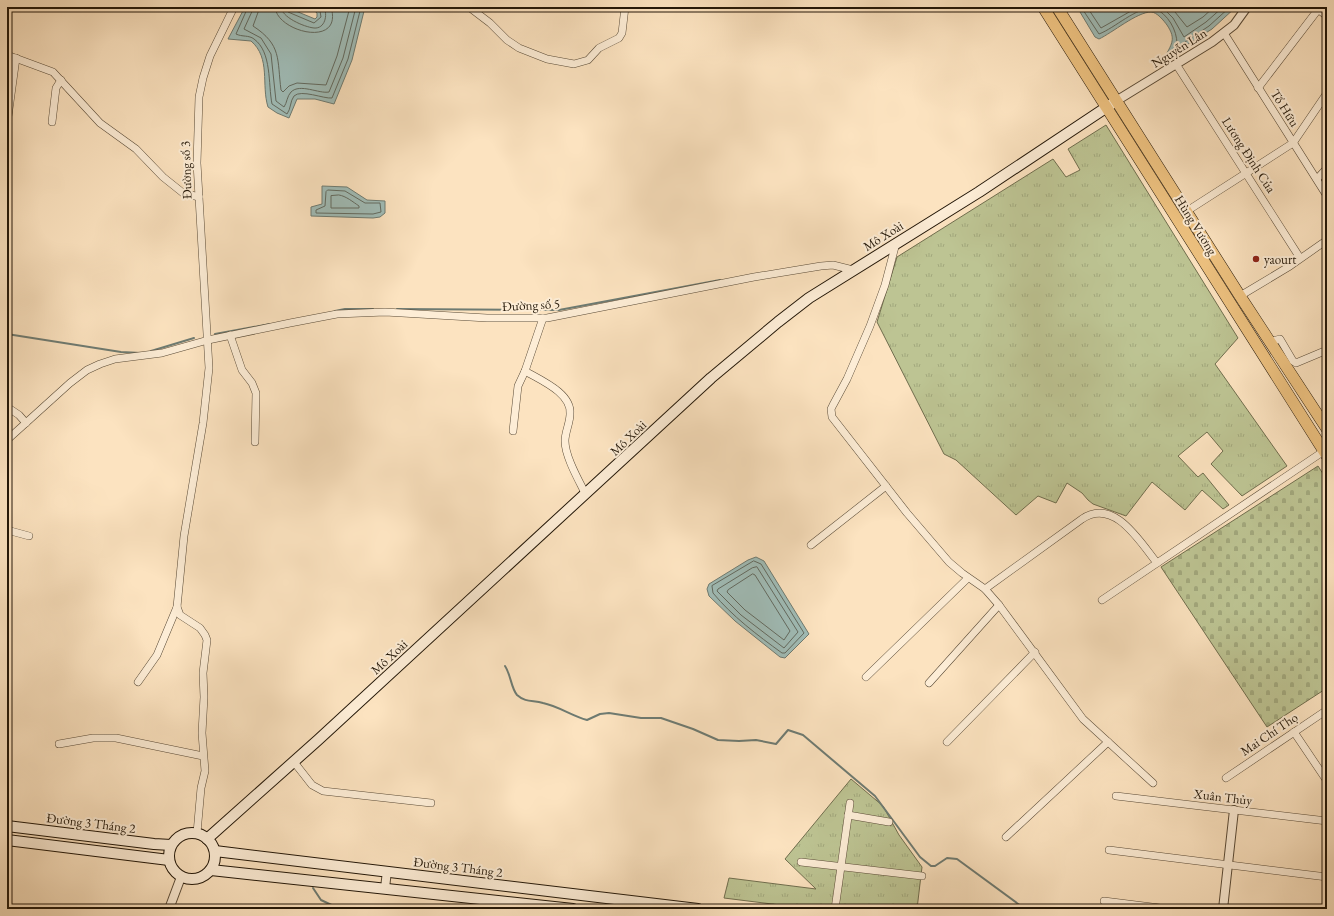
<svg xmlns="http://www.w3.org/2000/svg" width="1334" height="916" font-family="'EB Garamond',serif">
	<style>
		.grass { fill: url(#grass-tufts); stroke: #706e4e }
		.cemetery { fill: url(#cemetery-stones); stroke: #706e4e }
		.water { fill: #a0bdb8; stroke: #6e7b72 }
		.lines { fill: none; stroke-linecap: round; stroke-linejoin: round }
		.shore { stroke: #626a60; stroke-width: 1 }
		.stream { stroke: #6e7b72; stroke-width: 2 }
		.minor-casing { stroke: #594a36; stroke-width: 8 }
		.tertiary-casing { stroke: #594a36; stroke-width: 10 }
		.secondary-casing { stroke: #231708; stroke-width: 12 }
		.primary-casing { stroke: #231708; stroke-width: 12 }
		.minor { stroke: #fdedd6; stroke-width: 7 }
		.tertiary { stroke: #fdedd6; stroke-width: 8 }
		.secondary { stroke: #fdedd6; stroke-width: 10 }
		.primary { stroke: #eec280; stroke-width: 11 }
		.poi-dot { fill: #8f2418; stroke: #fdedd6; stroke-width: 1.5 }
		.labels { text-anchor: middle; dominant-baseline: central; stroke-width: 4; stroke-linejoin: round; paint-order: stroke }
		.street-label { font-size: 13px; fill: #231708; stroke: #fdedd6 }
		.poi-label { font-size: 13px; fill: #231708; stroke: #fdedd6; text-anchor: start }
	</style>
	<defs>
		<pattern id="grass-tufts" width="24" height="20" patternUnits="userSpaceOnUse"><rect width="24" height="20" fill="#bdc493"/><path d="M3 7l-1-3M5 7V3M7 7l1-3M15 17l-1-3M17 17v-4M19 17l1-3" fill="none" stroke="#a2a87d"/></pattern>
		<pattern id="cemetery-stones" width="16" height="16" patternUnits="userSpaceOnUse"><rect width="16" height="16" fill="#bdc493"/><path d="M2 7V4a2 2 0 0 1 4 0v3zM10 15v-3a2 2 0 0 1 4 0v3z" fill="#a2a87d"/></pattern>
	</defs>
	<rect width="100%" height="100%" fill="#fce3c0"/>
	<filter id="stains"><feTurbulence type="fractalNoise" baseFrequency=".005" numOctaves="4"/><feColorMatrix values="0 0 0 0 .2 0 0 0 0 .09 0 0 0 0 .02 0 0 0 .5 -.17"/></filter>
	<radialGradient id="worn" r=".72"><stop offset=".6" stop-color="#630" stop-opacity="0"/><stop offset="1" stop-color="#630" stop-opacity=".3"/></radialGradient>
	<g class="grass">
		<path d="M1106 125 1238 338 1215 364 1287 466 1242 496 1211 464 1223 451 1207 432 1178 456 1198 477 1203 473 1229 505 1223 509 1202 490 1185 510 1152 482 1126 516 1093 504 1088 500 1082 493 1067 483 1056 503 1038 496 1016 515 956 460 944 454 877 322 897 257 1053 159 1066 177 1080 170 1068 149Z"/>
		<path d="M851 779 883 806 899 835 922 867 917 909H812L724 898 729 878 816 889 785 859Z"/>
	</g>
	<path class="cemetery" d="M1318 466 1327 480V688L1267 727 1161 567Z"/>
	<g class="water">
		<path d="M245 7H286L315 19 317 17V13L310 7H365L352 60 334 104 315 99H297L289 118 277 113 268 107C261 85 271 58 251 41L228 39Z"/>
		<path d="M1077 7H1236L1212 29 1169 56 1167 53C1173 42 1175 37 1167 25 1164 21 1157 12 1151 12 1137 12 1112 33 1099 39L1095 37Z"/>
		<path d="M322 186 347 187 367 200 385 201V213L380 217 373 218 311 216V207L322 204Z"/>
		<path d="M756 557 764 561 809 634 785 658 780 657 735 621 709 596 707 589 709 584 748 560Z"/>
	</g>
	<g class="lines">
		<g class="shore">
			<path d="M248 7 236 34C242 37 249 35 254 39 272 52 268 84 272 104L287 114C291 109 290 101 294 96 301 89 324 99 332 98L348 59 361 7"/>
			<path d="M254 7 244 29 261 38 271 54 276 101 284 107C287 103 287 96 291 92 300 83 319 94 329 92L343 58 356 7"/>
			<path d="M260 7 253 26C282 45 277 59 281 90L283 92 289 86 297 83 326 85 337 56 350 7"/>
			<path d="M275 7C276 32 344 49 331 7"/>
			<path d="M281 7C281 17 304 27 314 28 325 29 328 15 324 7"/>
			<path d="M286 7 288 12 314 23 321 17 320 11 317 7"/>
			<path d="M1081 7 1099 34C1115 28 1136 7 1154 8 1168 14 1177 30 1177 44L1179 46 1209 26 1230 7"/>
			<path d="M1087 7 1101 28 1138 7"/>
			<path d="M1162 7 1173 18 1184 37 1206 22 1223 7"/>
			<path d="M1171 7 1187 27 1203 17 1214 7"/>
			<path d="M328 190 345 191 365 203H380L381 212 373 214 316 213V210L325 206 326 192Z"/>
			<path d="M339 195C346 196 353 202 359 206V208H331V196Z"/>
			<path d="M754 561 761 564 804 633 785 653H782C757 635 732 616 713 593L712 586Z"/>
			<path d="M757 567 798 632 784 648 741 615 717 591 718 589 752 568Z"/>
			<path d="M753 574 755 575 790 631 784 640 745 610 727 592 728 590Z"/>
		</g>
		<g class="stream">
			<path d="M397 309 559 310 720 280"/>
			<path d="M335 311 345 309H373"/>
			<path d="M7 334 121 352 141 353"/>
			<path d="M215 334 270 324"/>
			<path d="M151 351 194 338"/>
			<path d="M505 666C511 675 511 688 517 695 526 703 533 700 543 703 558 706 572 716 587 720L600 714 609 713 641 718H661L693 729 718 740 739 741 756 740 776 744 788 730 803 735 875 796 920 857 931 866H935L947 858 957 859 1025 909"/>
			<path d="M313 888 321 900 340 909"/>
		</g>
		<g class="minor-casing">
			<g id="minor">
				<path d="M469 7 490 23 507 40 519 48 547 59 574 64 588 60 599 48 619 38 622 33 625 7"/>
				<path d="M1315 7 1327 16"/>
				<path d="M1224 33 1327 196"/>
				<path d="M7 55 53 72 100 123 136 149 163 177 183 193 199 197"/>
				<path d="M1176 64 1300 258"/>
				<path d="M1258 88 1320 7"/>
				<path d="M52 122 56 88 61 80"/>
				<path d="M7 124 16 58"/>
				<path d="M1317 179 1327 168"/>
				<path d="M1187 211 1293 143 1327 93"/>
				<path d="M896 243 885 285 870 326 847 379 833 405 831 409 832 417 907 513 949 562 962 573 985 589 999 605 1083 719 1153 783"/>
				<path d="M1240 296 1290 266 1327 240"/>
				<path d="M230 335 242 370 252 383 256 393 255 442"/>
				<path d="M1269 342 1280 339 1293 361 1296 363 1327 350"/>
				<path d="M525 371C540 380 572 393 570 414 570 423 565 432 565 441 565 456 578 479 585 493"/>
				<path d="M7 407 19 415 26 423"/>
				<path d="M513 431 518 386 525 371 543 318"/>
				<path d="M7 440 70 383 87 370 100 364 115 359 162 353 208 340 290 323 337 314 385 312 487 318H547L754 277 821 266 833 265 853 270"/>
				<path d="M7 530 29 536"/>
				<path d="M811 545 886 486"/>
				<path d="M985 589 1082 519C1114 497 1140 542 1157 563"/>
				<path d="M1102 600 1324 451"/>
				<path d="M866 677 968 578"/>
				<path d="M138 682 157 655 177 607"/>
				<path d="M929 683 999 605"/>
				<path d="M1294 732 1327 781"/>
				<path d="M947 742 1035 652"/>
				<path d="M59 744 93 738H116L203 756"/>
				<path d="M294 762 312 785 323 791 431 803"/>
				<path d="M1226 778 1327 710"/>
				<path d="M1116 796 1327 821"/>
				<path d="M848 815 889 822"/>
				<path d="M197 833 201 788 205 771 202 733 204 697 203 673 207 640 205 635 200 628 180 615 177 607 184 536 203 423 209 368 197 163 199 97 203 78 210 56 234 7"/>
				<path d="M1006 837 1108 742"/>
				<path d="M1109 850 1327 877"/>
				<path d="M801 862 922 876"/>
				<path d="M1104 901 1168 909"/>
				<path d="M835 909 850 803"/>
			</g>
		</g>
		<g class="tertiary-casing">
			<g id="tertiary">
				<path d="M1116 101 1212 42 1234 25 1247 7"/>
				<path d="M385 888 387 871"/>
				<path d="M169 909 181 877"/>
				<path d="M1223 909 1234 810"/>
			</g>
		</g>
		<g class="secondary-casing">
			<g id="secondary">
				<path d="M7 826 154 844 171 845"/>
				<circle cx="192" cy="856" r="23"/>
				<path d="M207 839 318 740 711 378 778 322 809 298 979 192 1113 103"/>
				<path d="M7 840 169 860"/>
				<path d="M215 851 698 909"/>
				<path d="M211 870 573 909"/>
			</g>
		</g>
		<g class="primary-casing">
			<g id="primary">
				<path d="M1043 7 1327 456"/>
				<path d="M1057 7 1240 296 1327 429"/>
			</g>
		</g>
		<use href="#minor" class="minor"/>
		<use href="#tertiary" class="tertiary"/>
		<use href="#secondary" class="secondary"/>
		<use href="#primary" class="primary"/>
	</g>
	<circle class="poi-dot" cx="1256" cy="259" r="4"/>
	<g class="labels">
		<g class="street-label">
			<text transform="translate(1179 48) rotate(-32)">Nguyễn Lân</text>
			<text transform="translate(1285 108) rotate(58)">Tố Hữu</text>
			<text transform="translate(1249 155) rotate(57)">Lương Định Của</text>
			<text transform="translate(186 170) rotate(-92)">Đường số 3</text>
			<text transform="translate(1196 225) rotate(58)">Hùng Vương</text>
			<text transform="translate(883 236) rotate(-32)">Mô Xoài</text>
			<text transform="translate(531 305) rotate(-3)">Đường số 5</text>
			<text transform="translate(628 438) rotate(-44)">Mô Xoài</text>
			<text transform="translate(389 657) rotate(-43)">Mô Xoài</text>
			<text transform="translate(1269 734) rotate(-34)">Mai Chí Thọ</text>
			<text transform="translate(1223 797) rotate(7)">Xuân Thủy</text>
			<text transform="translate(91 823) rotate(7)">Đường 3 Tháng 2</text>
			<text transform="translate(458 867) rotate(7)">Đường 3 Tháng 2</text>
		</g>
		<g class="poi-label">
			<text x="1264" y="259">yaourt</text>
		</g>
	</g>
	<rect width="1334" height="916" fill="none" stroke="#fce3c0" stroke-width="24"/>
	<rect x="8" y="8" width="1318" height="900" fill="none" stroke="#231708" stroke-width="2"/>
	<rect x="12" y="12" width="1310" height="892" fill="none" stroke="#231708"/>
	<rect width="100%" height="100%" filter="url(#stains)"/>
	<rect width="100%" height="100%" fill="url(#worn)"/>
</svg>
